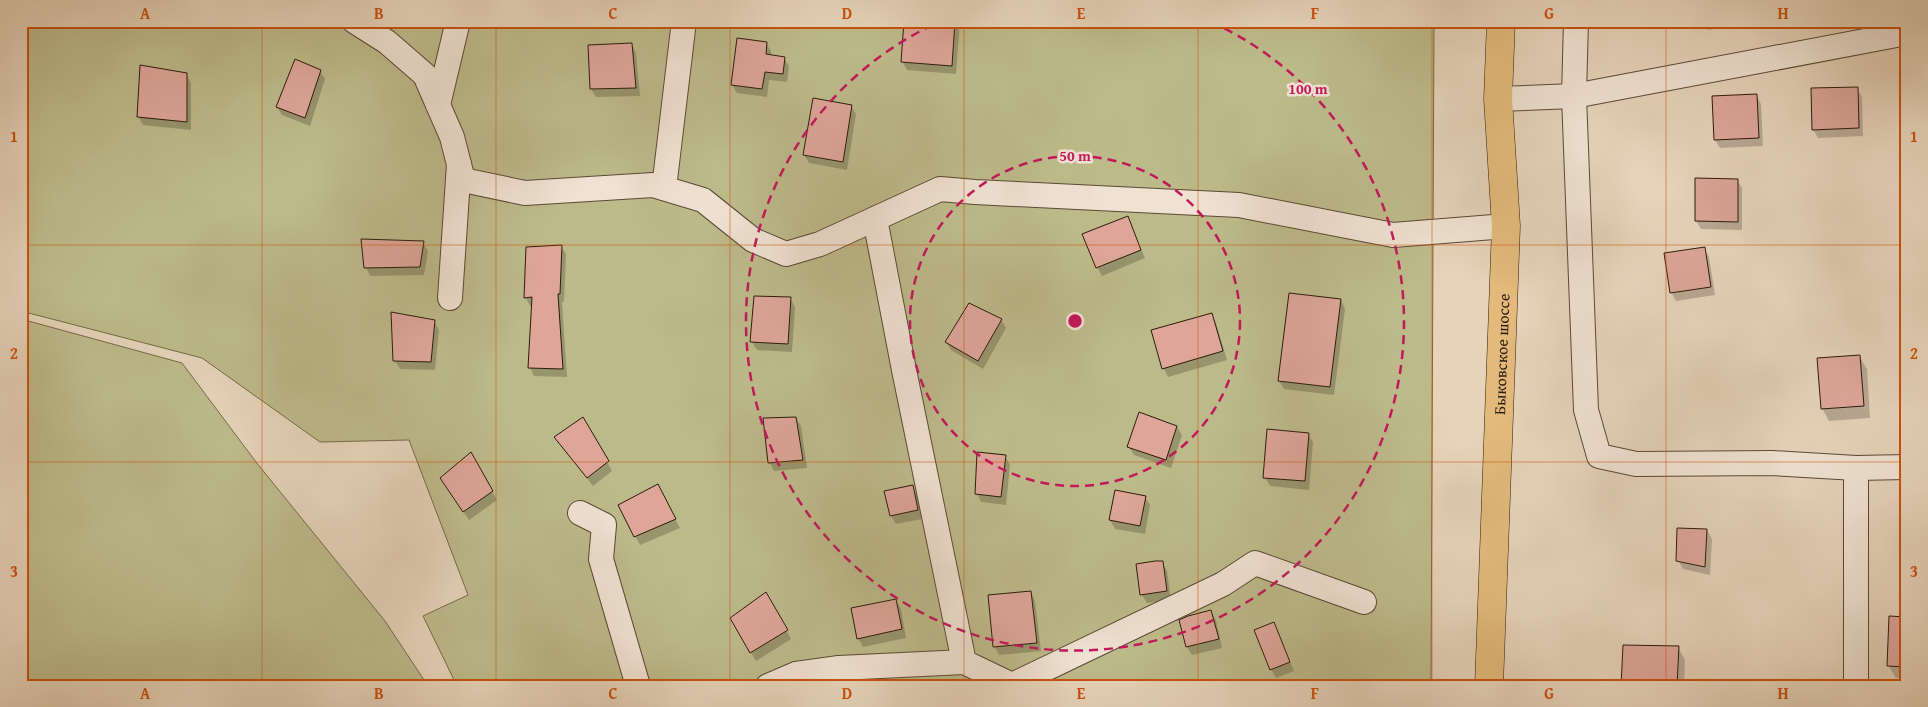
<svg xmlns="http://www.w3.org/2000/svg" width="1928" height="707" font-family="'Gentium Book Plus',serif">
	<style>
		.green { fill: #bdba8a; stroke: #746a4a }
		.shadow { fill: #0003 }
		.building { fill: #dda699; stroke: #2b1b0b }
		.lines { fill: none; stroke-linecap: round; stroke-linejoin: round }
		.minor-casing { stroke: #5a4936; stroke-width: 26 }
		.primary-casing { stroke: #2b1b0b; stroke-width: 29 }
		.minor { stroke: #efe2d2; stroke-width: 24 }
		.primary { stroke: #e3ba7c; stroke-width: 28 }
		.grid { fill: none; stroke: #cc500c; stroke-width: 1; stroke-opacity: 0.55 }
		.ring { fill: none; stroke: #c2185b; stroke-width: 2.5; stroke-dasharray: 9 6 }
		.labels { text-anchor: middle; dominant-baseline: central; stroke-width: 5; stroke-linejoin: round; paint-order: stroke }
		.street-label { font-size: 16px; fill: #2b1b0b; stroke: #efe2d2 }
		.centre { fill: #c2185b; stroke: #efe2d2; stroke-width: 2.5 }
		.ring-label { font-size: 15px; text-anchor: middle; font-weight: bold; fill: #c2185b; stroke: #efe2d2; stroke-width: 5; stroke-linejoin: round; paint-order: stroke }
		.neatline { fill: none; stroke: #cc500c; stroke-width: 2 }
		.grid-label { font-size: 16px; text-anchor: middle; font-weight: bold; fill: #cc500c }
	</style>
	<rect width="100%" height="100%" fill="#e6d3b9"/>
	<filter id="stains"><feTurbulence type="fractalNoise" baseFrequency=".004" numOctaves="4"/><feColorMatrix values="0 0 0 0 .2 0 0 0 0 .09 0 0 0 0 .02 0 0 0 .5 -.17"/></filter>
	<radialGradient id="worn" r=".72"><stop offset=".6" stop-color="#630" stop-opacity="0"/><stop offset="1" stop-color="#630" stop-opacity=".3"/></radialGradient>
	<g class="green">
		<path d="M21 21H1434L1431 686H457L423 616 468 595 409 440 320 442 202 358 21 311Z"/>
		<path d="M21 319 182 363 256 462 385 621 428 686H21Z"/>
	</g>
	<g class="shadow">
		<path d="M905 21H960L956 74 907 70 902 61Z"/>
		<path d="M1703 21H1759L1708 30Z"/>
		<path d="M766 43 771 51V56L784 58 789 66 787 82 769 80 767 97 737 93 732 85Z"/>
		<path d="M632 45 636 53 640 96 596 97 591 89Z"/>
		<path d="M320 71 325 79 310 126 282 115 277 107Z"/>
		<path d="M186 74 191 83V130L143 125 138 116Z"/>
		<path d="M1857 88 1862 97 1863 136 1818 138 1813 129Z"/>
		<path d="M1756 95 1761 104 1763 146 1720 148 1715 140Z"/>
		<path d="M851 106 856 114 847 170 809 163 804 155Z"/>
		<path d="M1737 180 1742 188V230L1701 229 1696 221Z"/>
		<path d="M1127 217 1145 258 1102 276 1097 267Z"/>
		<path d="M423 243 428 251 424 275 370 276 366 267Z"/>
		<path d="M561 246 566 254 564 302H562L567 377 534 376 530 367 533 306H530L526 298Z"/>
		<path d="M1704 248 1709 257 1715 295 1676 301 1671 292Z"/>
		<path d="M790 298 795 307 792 352 757 350 752 342Z"/>
		<path d="M1341 300 1345 309 1334 395 1284 389 1279 381Z"/>
		<path d="M1211 314 1216 323 1227 360 1168 377 1164 369 1153 331Z"/>
		<path d="M1001 320 1006 328 983 369 951 350 946 342Z"/>
		<path d="M434 321 439 330 435 370 400 369 395 361Z"/>
		<path d="M1859 356 1867 369 1870 418 1829 421 1822 408Z"/>
		<path d="M583 418 612 471 593 486 556 437Z"/>
		<path d="M796 418 801 426 807 468 774 471 770 463Z"/>
		<path d="M1177 427 1182 435 1171 468 1134 455 1129 447Z"/>
		<path d="M1308 434 1313 442 1309 490 1270 486 1265 478Z"/>
		<path d="M470 454 497 500 469 520 447 487Z"/>
		<path d="M1005 456 1010 465 1006 505 981 502 977 494Z"/>
		<path d="M912 487 917 495 922 519 896 524 891 516Z"/>
		<path d="M662 494 680 528 640 545 619 506Z"/>
		<path d="M1145 497 1150 505 1145 534 1115 529 1110 520Z"/>
		<path d="M1707 530 1712 539 1710 575 1683 569 1678 560Z"/>
		<path d="M1162 562 1167 571 1171 600 1147 603 1142 595 1137 565Z"/>
		<path d="M1031 592 1035 601 1041 651 999 655 995 647Z"/>
		<path d="M766 594 791 639 756 661 731 618Z"/>
		<path d="M896 600 901 609 906 638 863 647 858 638Z"/>
		<path d="M1211 612 1216 620 1222 648 1192 655 1187 647 1181 621Z"/>
		<path d="M1907 618V679L1896 678 1888 665Z"/>
		<path d="M1274 623 1294 671 1276 678 1271 669Z"/>
		<path d="M1678 647 1685 660 1684 686H1622Z"/>
	</g>
	<g class="building">
		<path d="M904 21H955L952 66 901 62Z"/>
		<path d="M737 38 767 42 766 54 785 57 783 74 765 72 762 89 731 85Z"/>
		<path d="M632 43 636 88 590 89 588 45Z"/>
		<path d="M295 59 321 70 305 118 276 107Z"/>
		<path d="M140 65 187 73V122L137 117Z"/>
		<path d="M1858 87 1859 128 1812 130 1811 88Z"/>
		<path d="M1757 94 1759 138 1714 140 1712 96Z"/>
		<path d="M813 98 852 105 843 162 803 155Z"/>
		<path d="M1695 178 1738 179V222L1695 221Z"/>
		<path d="M1128 216 1141 250 1096 268 1082 234Z"/>
		<path d="M361 239 424 241 420 267 364 268Z"/>
		<path d="M562 245 560 294H558L563 369 528 368 532 297 524 298 526 247Z"/>
		<path d="M1705 247 1711 287 1670 293 1664 253Z"/>
		<path d="M1289 293 1341 299 1330 387 1278 381Z"/>
		<path d="M754 296 791 297 788 344 750 342Z"/>
		<path d="M969 303 1002 319 978 361 945 342Z"/>
		<path d="M391 312 435 320 431 362 393 361Z"/>
		<path d="M1212 313 1223 351 1162 369 1151 330Z"/>
		<path d="M1860 355 1864 406 1821 409 1817 358Z"/>
		<path d="M1139 412 1177 426 1166 460 1127 447Z"/>
		<path d="M583 417 609 461 587 478 554 437Z"/>
		<path d="M796 417 803 460 768 463 763 418Z"/>
		<path d="M1267 429 1309 433 1305 481 1263 478Z"/>
		<path d="M471 452 493 491 463 512 440 478Z"/>
		<path d="M977 452 1006 455 1001 497 975 494Z"/>
		<path d="M658 484 676 519 634 537 618 505Z"/>
		<path d="M913 485 918 510 890 516 884 491Z"/>
		<path d="M1115 490 1146 496 1140 526 1109 520Z"/>
		<path d="M1677 528 1707 529 1705 567 1676 561Z"/>
		<path d="M1155 561H1163L1167 591 1140 595 1136 564Z"/>
		<path d="M1031 591 1037 643 993 647 988 595Z"/>
		<path d="M766 592 788 630 750 653 730 618Z"/>
		<path d="M896 599 902 629 857 639 851 608Z"/>
		<path d="M1211 610 1219 639 1186 647 1179 620 1188 616Z"/>
		<path d="M1889 616 1907 617V667L1887 666Z"/>
		<path d="M1274 622 1290 662 1270 670 1254 630Z"/>
		<path d="M1623 645 1679 646 1677 686H1621Z"/>
	</g>
	<g class="lines">
		<g class="minor-casing">
			<g id="minor">
				<path d="M354 21 387 42 425 75 452 137 463 180 525 193 653 185 703 200 753 240 786 254 820 244 940 189 975 192 1239 205 1393 235 1506 226"/>
				<path d="M1576 21 1574 96 1586 410 1599 456 1636 464 1772 463 1856 468 1907 467"/>
				<path d="M1498 99 1574 96 1907 33"/>
				<path d="M438 105 458 21"/>
				<path d="M664 188 684 21"/>
				<path d="M875 219 904 370 964 662 1012 685 1223 584 1255 563 1364 602"/>
				<path d="M450 298 459 164"/>
				<path d="M1856 468V686"/>
				<path d="M580 513 604 525 601 559 638 686"/>
				<path d="M768 686 796 674 839 668 964 662"/>
			</g>
		</g>
		<g class="primary-casing">
			<g id="primary">
				<path id="s1" d="M1489 686 1506 226 1498 99 1501 21"/>
			</g>
		</g>
		<use href="#minor" class="minor"/>
		<use href="#primary" class="primary"/>
	</g>
	<path class="grid" d="M262 21V686M496 21V686M730 21V686M964 21V686M1198 21V686M1432 21V686M1666 21V686M21 245H1907M21 462H1907"/>
	<g class="ring">
		<circle cx="1075" cy="321" r="165"/>
		<path d="M1211 22A329 329 0 1 1 939 22"/>
	</g>
	<g class="labels">
		<g class="street-label">
			<text stroke="none"><textPath href="#s1" startOffset="332">Быковское шоссе</textPath></text>
		</g>
	</g>
	<circle cx="1075" cy="321" r="8" class="centre"/>
	<g class="ring-label">
		<text x="1308" y="94">100 m</text>
		<text x="1075" y="161">50 m</text>
	</g>
	<rect width="1928" height="707" fill="none" stroke="#e6d3b9" stroke-width="55"/>
	<rect x="28" y="28" width="1872" height="652" class="neatline"/>
	<g class="grid-label">
		<text x="145" y="19">A</text>
		<text x="379" y="19">B</text>
		<text x="613" y="19">C</text>
		<text x="847" y="19">D</text>
		<text x="1081" y="19">E</text>
		<text x="1315" y="19">F</text>
		<text x="1549" y="19">G</text>
		<text x="1783" y="19">H</text>
		<text x="14" y="142">1</text>
		<text x="1914" y="142">1</text>
		<text x="14" y="359">2</text>
		<text x="1914" y="359">2</text>
		<text x="14" y="577">3</text>
		<text x="1914" y="577">3</text>
		<text x="145" y="699">A</text>
		<text x="379" y="699">B</text>
		<text x="613" y="699">C</text>
		<text x="847" y="699">D</text>
		<text x="1081" y="699">E</text>
		<text x="1315" y="699">F</text>
		<text x="1549" y="699">G</text>
		<text x="1783" y="699">H</text>
	</g>
	<rect width="100%" height="100%" filter="url(#stains)"/>
	<rect width="100%" height="100%" fill="url(#worn)"/>
</svg>
